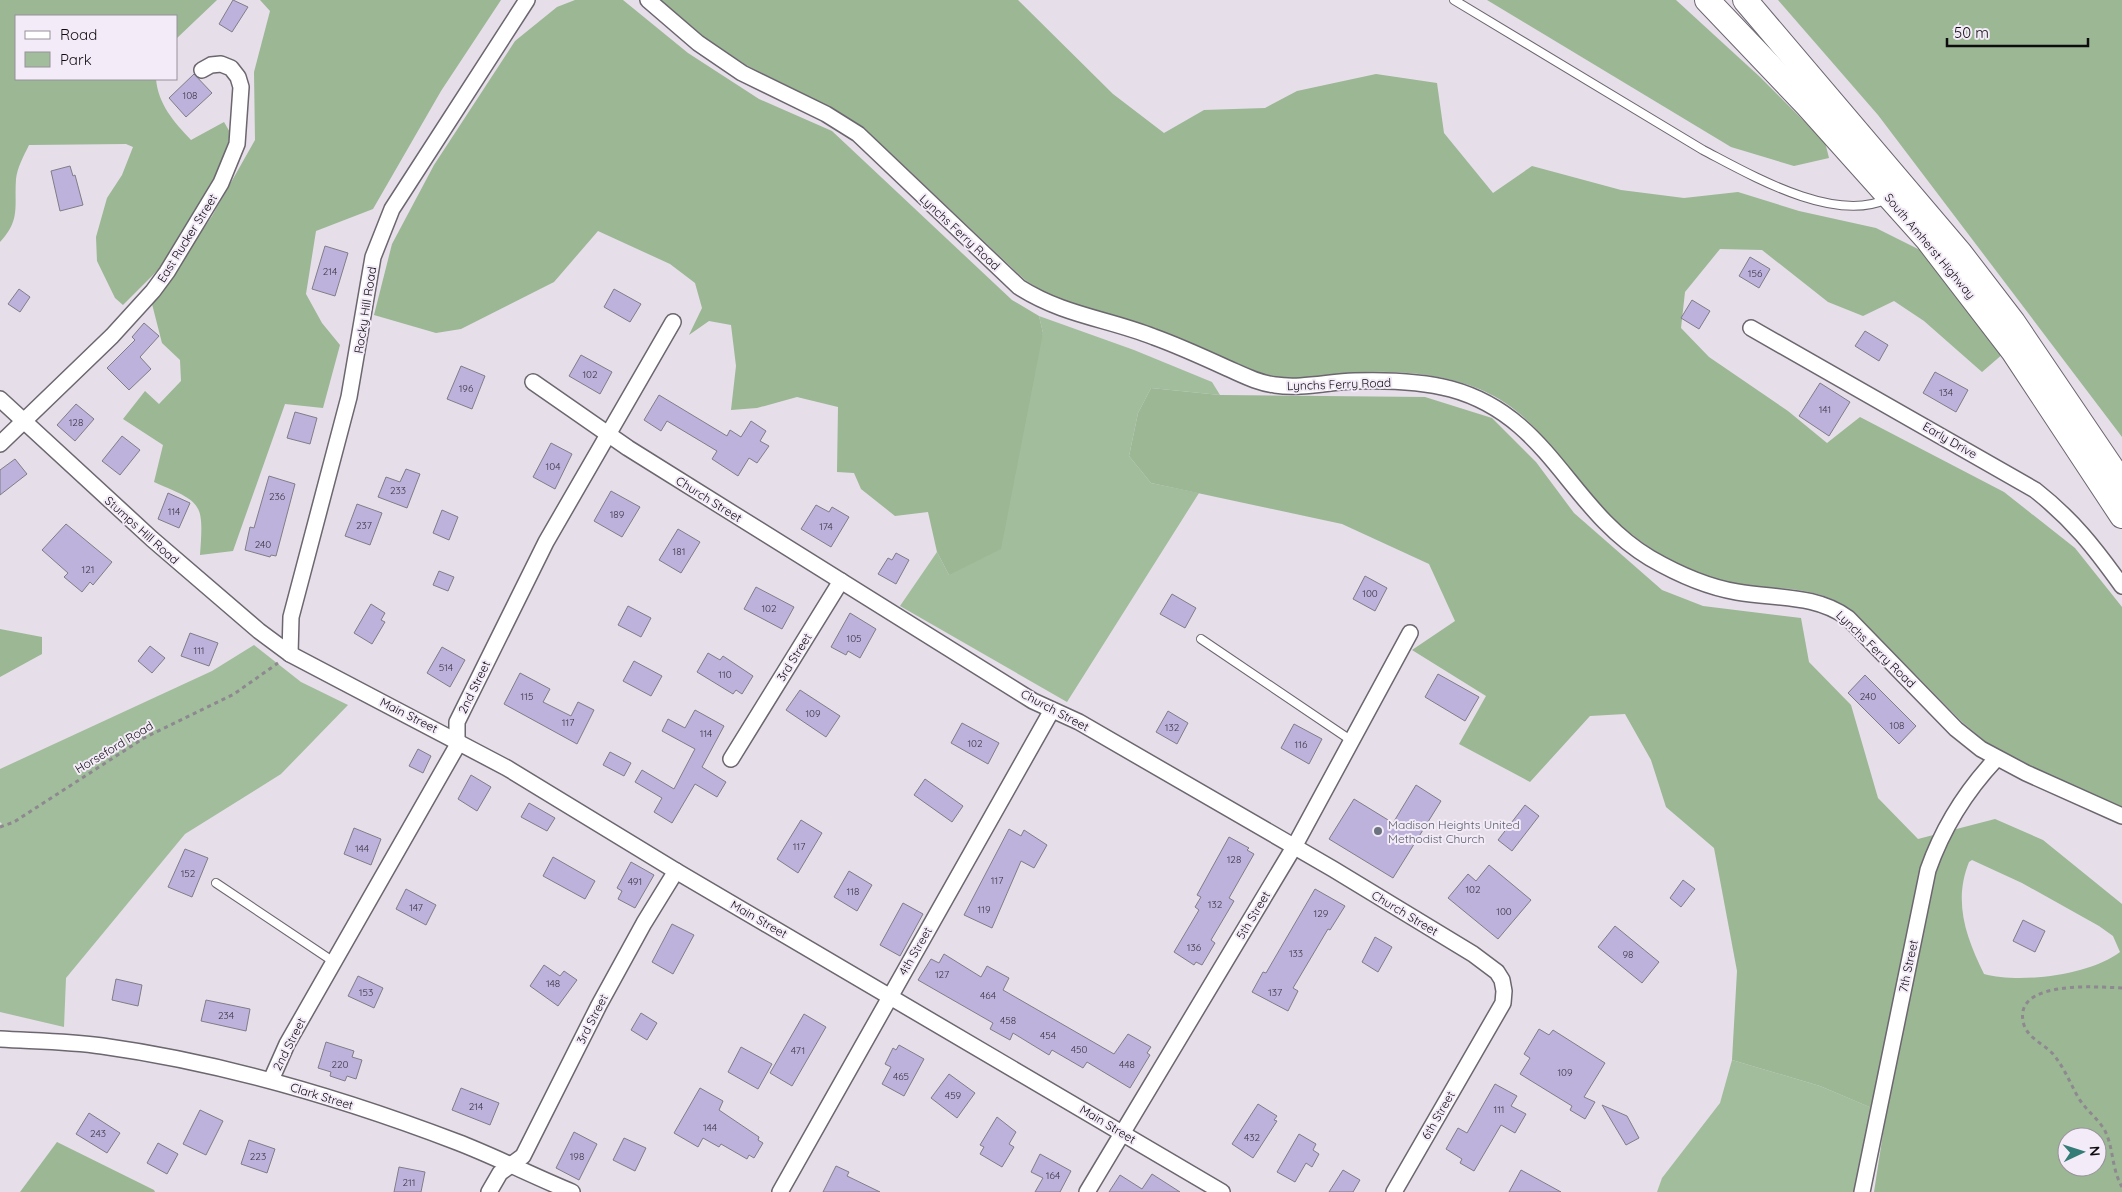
<svg xmlns="http://www.w3.org/2000/svg" width="2122" height="1192" font-family="Quicksand,sans-serif">
	<style>
		.green { fill: #a2bd9c }
		.forest { fill: #9bb794; fill-rule: evenodd }
		.building { fill: #bdb2dc; stroke: #807d88 }
		.lines { fill: none; stroke-linecap: round; stroke-linejoin: round }
		.lane-casing { stroke: #6c666f; stroke-width: 10 }
		.street-casing { stroke: #6c666f; stroke-width: 18 }
		.primary-casing { stroke: #6c666f; stroke-width: 26 }
		.path { stroke: #8e8890; stroke-width: 3; stroke-dasharray: 4 4; stroke-linecap: butt }
		.lane { stroke: #fff; stroke-width: 8 }
		.street { stroke: #fff; stroke-width: 15 }
		.primary { stroke: #fff; stroke-width: 24 }
		.worship-dot { fill: #6b7280; stroke: #f3ebf7; stroke-width: 2 }
		.labels { text-anchor: middle; dominant-baseline: central; stroke-width: 4; stroke-linejoin: round; paint-order: stroke }
		.number-label { font-size: 10px; fill: #3a3643 }
		.street-label { font-size: 12px; fill: #0f0c10; stroke: #f3ebf7 }
		.worship-label { font-size: 12px; fill: #5b616d; stroke: #f3ebf7; text-anchor: start }
	</style>
	<rect width="100%" height="100%" fill="#e6dee9"/>
	<g class="green">
		<path d="M1039 316 1134 350 1212 382 1220 395 1151 388 1138 413 1129 456 1151 483 1199 493 1067 702 900 606 937 552 949 575 1043 333Z"/>
		<path d="M254 645 301 682 348 705 281 774 185 834 66 978 64 1027 0 1012V825L2 824 0 822V769L212 671Z"/>
		<path d="M1732 1060 1820 1086 1872 1108 1854 1192H1657L1662 1178 1720 1103Z"/>
	</g>
	<g class="forest">
		<path d="M0 0H217L176 39V16H16V79H156C158 104 174 122 191 140L224 122 231 134 217 174 166 262 123 305 115 298 97 261 96 237 107 198 122 175 133 147 126 144 29 145C24 155 17 168 16 179 14 206 21 220 0 242Z"/>
		<path d="M260 0H501L441 91 373 209 316 231 306 294 322 323 340 345 323 408 285 404 233 551 200 555C204 501 202 503 154 482L163 445 123 419 145 391 159 404 181 381 180 360 162 343 152 304 212 216 255 140 254 72 270 11Z"/>
		<path d="M575 0H623L688 53 759 99 832 131 1012 300 1039 316 1043 333 1001 549 949 575 937 552 928 512 895 516 861 489 854 473 837 472 838 407 797 397 757 408 731 410 736 366 731 325 709 321 689 335 702 308 695 283 670 264 598 231 554 282 461 329 436 333 374 315 392 244 434 165 515 41 557 7Z"/>
		<path d="M661 0H1018L1113 94 1164 133 1204 110 1265 108 1297 91 1376 74 1437 83 1444 133 1493 193 1532 166 1621 190 1684 198 1738 192 1799 211 1876 228 1924 252 2004 353 1982 372 1924 321 1894 301 1863 316 1828 302 1762 250 1720 249 1685 292 1681 328 1709 357 1788 411 1827 443 1860 417 2004 492 2075 548 2122 607V807L2029 766 1986 742 1962 722 1854 612C1816 584 1782 591 1738 584 1709 579 1677 565 1652 549 1633 536 1614 521 1598 504 1550 450 1530 400 1452 380 1421 372 1383 370 1350 373 1326 375 1301 381 1276 377 1260 374 1247 367 1232 361 1208 350 1184 340 1159 330 1130 318 1099 314 1070 304 1053 298 1039 289 1025 280L863 127 830 107 746 65 703 36Z"/>
		<path d="M1487 0H1676L1760 77 1825 142 1829 158 1794 166 1731 147Z"/>
		<path d="M1778 0H2122V437L1878 115Z"/>
		<path d="M1151 388 1220 395 1425 397 1492 418 1536 462 1574 513 1662 590 1703 606 1801 618 1809 662 1851 705 1878 798 1918 839 1995 819 2043 840 2122 904V1192H1874L1886 1114 1820 1086 1732 1060 1737 971 1714 848 1666 807 1651 760 1625 714 1590 716 1530 782 1459 744 1486 696 1412 650 1455 621 1429 564 1342 524 1151 483 1129 456 1138 413ZM1972 860 2022 883 2099 926 2113 936 2120 952C2090 975 2020 984 1984 974 1966 937 1953 902 1969 862ZM2067 1137H2097V1167H2067Z"/>
		<path d="M0 629 42 637V654L0 677Z"/>
		<path d="M57 1142 154 1190 155 1192H20Z"/>
	</g>
	<g class="building">
		<path d="M233 0 248 7 232 32 219 24Z"/>
		<path d="M194 74 212 93 186 117 169 98Z"/>
		<path d="M70 166 73 176 75 175 83 205 60 211 51 171Z"/>
		<path d="M325 246 348 253 335 296 312 289Z"/>
		<path d="M1750 257 1770 269 1759 288 1739 276Z"/>
		<path d="M19 289 30 297 20 312 8 304Z"/>
		<path d="M614 289 641 304 630 322 604 307Z"/>
		<path d="M1692 300 1710 311 1699 329 1681 318Z"/>
		<path d="M144 323 159 336 140 357 151 369 129 390 107 368 135 340 132 337Z"/>
		<path d="M1865 331 1888 345 1879 361 1855 346Z"/>
		<path d="M581 355 612 372 600 394 569 376Z"/>
		<path d="M461 366 485 376 472 409 447 399Z"/>
		<path d="M1935 372 1968 390 1956 412 1923 393Z"/>
		<path d="M1820 383 1850 402 1829 436 1799 416Z"/>
		<path d="M659 395 727 436 730 430 741 437 751 421 766 431 760 441 769 446 757 463 749 458 738 476 712 459 717 451 667 421 661 431 644 420Z"/>
		<path d="M76 404 94 419 75 441 57 425Z"/>
		<path d="M295 412 317 418 310 444 287 438Z"/>
		<path d="M122 436 140 450 120 475 102 461Z"/>
		<path d="M551 443 572 454 555 489 533 477Z"/>
		<path d="M15 459 27 474 0 495V470Z"/>
		<path d="M406 469 420 474 407 508 378 497 386 477 400 482Z"/>
		<path d="M269 476 295 484 276 556 271 555 270 557 245 550 250 527 254 528Z"/>
		<path d="M611 491 640 507 622 537 594 521Z"/>
		<path d="M168 493 190 503 179 528 158 519Z"/>
		<path d="M357 504 382 513 370 545 345 536Z"/>
		<path d="M816 505 829 512 832 507 849 517 831 547 801 529Z"/>
		<path d="M442 510 458 517 449 540 433 533Z"/>
		<path d="M66 524 112 562 93 585 90 582 82 592 64 577 68 573 42 550Z"/>
		<path d="M678 529 700 542 681 573 659 560Z"/>
		<path d="M896 553 909 560 896 584 878 574 888 558 892 560Z"/>
		<path d="M439 571 454 577 448 591 433 585Z"/>
		<path d="M1365 576 1387 588 1375 611 1353 599Z"/>
		<path d="M756 587 794 607 782 629 744 609Z"/>
		<path d="M1172 594 1196 608 1185 628 1160 614Z"/>
		<path d="M371 604 385 613 381 620 385 622 372 644 354 633Z"/>
		<path d="M628 606 651 618 641 637 618 625Z"/>
		<path d="M850 613 876 629 860 658 848 651 846 655 831 647Z"/>
		<path d="M190 633 218 643 209 666 181 656Z"/>
		<path d="M150 646 165 658 152 673 138 661Z"/>
		<path d="M442 647 465 660 450 687 427 673Z"/>
		<path d="M708 653 720 660 723 656 753 676 742 694 736 690 733 694 697 672Z"/>
		<path d="M634 661 662 676 651 696 623 681Z"/>
		<path d="M520 673 550 689 543 702 571 716 578 702 594 710 577 744 504 704Z"/>
		<path d="M1438 674 1479 697 1465 721 1425 697Z"/>
		<path d="M1865 675 1916 726 1899 744 1848 693Z"/>
		<path d="M800 690 840 716 826 737 786 710Z"/>
		<path d="M695 710 724 726 702 767 726 782 717 797 695 784 672 823 654 812 662 798 635 782 642 770 674 789 695 749 662 731 668 719 685 728Z"/>
		<path d="M1168 711 1188 723 1177 744 1156 732Z"/>
		<path d="M962 723 999 743 988 764 951 743Z"/>
		<path d="M1294 724 1322 739 1309 764 1281 748Z"/>
		<path d="M418 749 431 756 423 773 409 766Z"/>
		<path d="M610 752 631 763 624 776 603 765Z"/>
		<path d="M471 775 491 787 477 811 458 799Z"/>
		<path d="M925 779 963 806 952 822 914 795Z"/>
		<path d="M1416 785 1441 801 1393 878 1329 839 1354 799 1393 823Z"/>
		<path d="M529 803 555 818 547 831 521 817Z"/>
		<path d="M1525 805 1539 816 1512 851 1498 840Z"/>
		<path d="M801 820 822 833 798 873 777 859Z"/>
		<path d="M354 828 381 839 371 865 344 854Z"/>
		<path d="M1009 829 1021 836 1024 830 1047 845 1034 868 1021 861 992 928 964 915Z"/>
		<path d="M1229 837 1249 848 1247 850 1254 854 1229 898 1234 901 1211 940 1215 943 1202 965 1196 962 1194 965 1174 952 1199 910 1195 907 1201 897 1197 895Z"/>
		<path d="M185 849 208 858 192 897 168 887Z"/>
		<path d="M553 857 595 881 585 899 543 876Z"/>
		<path d="M631 862 654 875 635 908 618 899 622 891 617 888Z"/>
		<path d="M1489 865 1531 900 1498 939 1448 898 1468 874 1476 881Z"/>
		<path d="M849 871 872 885 857 911 834 897Z"/>
		<path d="M1683 880 1695 889 1681 907 1670 898Z"/>
		<path d="M406 889 436 905 426 925 396 909Z"/>
		<path d="M1315 889 1345 906 1330 930 1328 929 1293 988 1298 991 1288 1011 1252 992 1263 972 1266 973Z"/>
		<path d="M903 903 923 914 900 956 880 945Z"/>
		<path d="M2023 920 2045 931 2035 952 2013 941Z"/>
		<path d="M672 924 694 935 673 974 652 962Z"/>
		<path d="M1615 926 1659 962 1642 983 1598 947Z"/>
		<path d="M1375 937 1392 947 1378 972 1362 962Z"/>
		<path d="M944 954 981 977 987 966 1009 978 1003 990 1114 1054 1128 1034 1151 1047 1147 1053 1150 1055 1130 1088 1087 1062 1083 1068 1052 1050 1049 1055 1013 1033 1010 1040 990 1029 993 1023 918 980 931 959 939 963Z"/>
		<path d="M544 965 560 976 564 971 577 980 558 1006 530 986Z"/>
		<path d="M358 976 383 988 374 1008 348 996Z"/>
		<path d="M116 979 142 985 138 1006 112 1000Z"/>
		<path d="M206 1000 250 1009 246 1031 201 1021Z"/>
		<path d="M641 1013 657 1023 647 1040 631 1030Z"/>
		<path d="M804 1014 826 1027 792 1086 770 1073Z"/>
		<path d="M1539 1029 1549 1035 1553 1030 1605 1063 1584 1097 1595 1102 1585 1119 1570 1110 1572 1106 1520 1074 1530 1058 1524 1054Z"/>
		<path d="M326 1042 354 1051 352 1057 362 1060 356 1079 347 1076 345 1081 330 1076 331 1072 318 1068Z"/>
		<path d="M899 1045 924 1059 904 1096 882 1084 891 1067 885 1064 893 1048 896 1050Z"/>
		<path d="M741 1047 772 1064 758 1089 728 1072Z"/>
		<path d="M949 1074 975 1093 957 1118 931 1098Z"/>
		<path d="M1495 1084 1517 1096 1511 1106 1526 1114 1515 1133 1501 1125 1474 1171 1460 1163 1462 1159 1446 1149 1458 1128 1467 1133Z"/>
		<path d="M461 1088 499 1103 490 1125 452 1110Z"/>
		<path d="M700 1088 723 1101 719 1110 759 1137 758 1140 763 1143 754 1158 749 1155 747 1159 721 1144 719 1147 703 1138 698 1147 674 1133Z"/>
		<path d="M1258 1104 1277 1116 1274 1120 1277 1121 1253 1158 1232 1144Z"/>
		<path d="M1602 1105 1627 1116 1639 1138 1626 1145Z"/>
		<path d="M200 1110 223 1121 206 1155 183 1144Z"/>
		<path d="M89 1113 120 1133 107 1153 76 1134Z"/>
		<path d="M997 1117 1016 1132 1009 1144 1014 1147 1002 1167 980 1154 984 1147 980 1145Z"/>
		<path d="M574 1132 597 1144 579 1180 556 1168Z"/>
		<path d="M1299 1134 1316 1144 1313 1150 1319 1154 1312 1167 1306 1163 1295 1182 1277 1172Z"/>
		<path d="M624 1138 646 1148 635 1171 613 1160Z"/>
		<path d="M249 1140 275 1149 267 1173 241 1164Z"/>
		<path d="M158 1143 178 1154 167 1174 147 1163Z"/>
		<path d="M1040 1154 1071 1171 1060 1192H1035L1043 1178 1031 1172Z"/>
		<path d="M836 1166 849 1172 847 1176 880 1192H823Z"/>
		<path d="M399 1167 425 1172 421 1192H394Z"/>
		<path d="M1343 1170 1360 1180 1353 1192H1329Z"/>
		<path d="M1521 1170 1561 1192H1509Z"/>
		<path d="M1152 1174 1180 1192H1109L1120 1175 1142 1189Z"/>
	</g>
	<g class="lines">
		<g class="lane-casing">
			<g id="lane">
				<path d="M1454 0 1703 150C1751 175 1834 224 1887 199"/>
				<path d="M1201 639 1352 741"/>
				<path d="M216 883 334 962"/>
			</g>
		</g>
		<g class="street-casing">
			<g id="street">
				<path d="M648 0 698 43 742 73 826 114 858 134 1019 287C1065 316 1106 318 1154 337 1179 346 1203 357 1227 368 1243 375 1258 383 1275 385 1301 389 1328 382 1354 381 1385 380 1421 381 1451 389 1550 416 1568 509 1650 558 1676 573 1707 587 1737 592 1776 599 1815 594 1848 618L1956 729 1981 749 2026 773 2122 816"/>
				<path d="M1751 328 2035 490C2073 520 2094 547 2122 586"/>
				<path d="M533 382 628 448 1033 701 1079 722 1333 869 1473 954 1497 972 1502 980 1504 991 1503 1003 1394 1192"/>
				<path d="M0 399 152 539 259 631 290 654 507 768 676 871 1222 1192"/>
				<path d="M0 444 112 336 153 291 167 272 221 183 237 144 241 87 238 77 231 68 221 64 211 65 202 70"/>
				<path d="M290 654 291 617 349 397 373 257 392 209 527 0"/>
				<path d="M731 759 841 581"/>
				<path d="M0 1039C34 1041 69 1041 102 1046 224 1063 342 1098 457 1142 496 1157 533 1176 572 1192"/>
				<path d="M271 1080 287 1044 457 746V722L546 542 673 322"/>
				<path d="M489 1192 500 1173 523 1156 599 1005 644 923 676 871"/>
				<path d="M780 1192 1052 710"/>
				<path d="M1087 1192 1294 847 1410 633"/>
				<path d="M1862 1192 1928 870C1943 827 1965 792 1996 759"/>
			</g>
		</g>
		<g class="primary-casing">
			<g id="primary">
				<path d="M1707 0 1807 105 1927 239 2013 351 2122 516"/>
				<path d="M1745 0 1960 253 2013 322 2122 483"/>
			</g>
		</g>
		<g class="path">
			<path d="M0 827 14 822 144 738 234 694 278 663"/>
			<path d="M2122 988C2098 987 2010 979 2024 1025 2029 1039 2044 1044 2053 1054 2065 1069 2069 1081 2078 1097 2085 1109 2097 1118 2104 1129 2114 1147 2111 1168 2122 1187"/>
		</g>
		<use href="#lane" class="lane"/>
		<use href="#street" class="street"/>
		<use href="#primary" class="primary"/>
	</g>
	<circle class="worship-dot" cx="1378" cy="831" r="5"/>
	<g class="labels">
		<g class="number-label">
			<text x="190" y="95">108</text>
			<text x="330" y="271">214</text>
			<text x="1755" y="273">156</text>
			<text x="590" y="374">102</text>
			<text x="466" y="388">196</text>
			<text x="1946" y="392">134</text>
			<text x="1825" y="409">141</text>
			<text x="76" y="422">128</text>
			<text x="553" y="466">104</text>
			<text x="398" y="490">233</text>
			<text x="277" y="496">236</text>
			<text x="174" y="511">114</text>
			<text x="617" y="514">189</text>
			<text x="364" y="525">237</text>
			<text x="826" y="526">174</text>
			<text x="263" y="544">240</text>
			<text x="679" y="551">181</text>
			<text x="88" y="569">121</text>
			<text x="1370" y="593">100</text>
			<text x="769" y="608">102</text>
			<text x="854" y="638">105</text>
			<text x="199" y="650">111</text>
			<text x="446" y="667">514</text>
			<text x="725" y="674">110</text>
			<text x="527" y="696">115</text>
			<text x="1868" y="696">240</text>
			<text x="813" y="713">109</text>
			<text x="568" y="722">117</text>
			<text x="1897" y="725">108</text>
			<text x="1172" y="727">132</text>
			<text x="706" y="733">114</text>
			<text x="975" y="743">102</text>
			<text x="1301" y="744">116</text>
			<text x="799" y="846">117</text>
			<text x="362" y="848">144</text>
			<text x="1234" y="859">128</text>
			<text x="188" y="873">152</text>
			<text x="997" y="880">117</text>
			<text x="635" y="881">491</text>
			<text x="1473" y="889">102</text>
			<text x="853" y="891">118</text>
			<text x="1215" y="904">132</text>
			<text x="416" y="907">147</text>
			<text x="984" y="909">119</text>
			<text x="1504" y="911">100</text>
			<text x="1321" y="913">129</text>
			<text x="1194" y="947">136</text>
			<text x="1296" y="953">133</text>
			<text x="1628" y="954">98</text>
			<text x="942" y="974">127</text>
			<text x="553" y="983">148</text>
			<text x="366" y="992">153</text>
			<text x="1275" y="992">137</text>
			<text x="988" y="995">464</text>
			<text x="226" y="1015">234</text>
			<text x="1008" y="1020">458</text>
			<text x="1048" y="1035">454</text>
			<text x="1079" y="1049">450</text>
			<text x="798" y="1050">471</text>
			<text x="340" y="1064">220</text>
			<text x="1127" y="1064">448</text>
			<text x="1565" y="1072">109</text>
			<text x="901" y="1076">465</text>
			<text x="953" y="1095">459</text>
			<text x="476" y="1106">214</text>
			<text x="1499" y="1109">111</text>
			<text x="710" y="1127">144</text>
			<text x="98" y="1133">243</text>
			<text x="1252" y="1137">432</text>
			<text x="258" y="1156">223</text>
			<text x="577" y="1156">198</text>
			<text x="1053" y="1175">164</text>
			<text x="409" y="1182">211</text>
		</g>
		<g class="street-label">
			<text transform="translate(960 232) rotate(43)">Lynchs Ferry Road</text>
			<text transform="translate(187 238) rotate(-58)">East Rucker Street</text>
			<text transform="translate(1930 246) rotate(50)">South Amherst Highway</text>
			<text transform="translate(365 310) rotate(-81)">Rocky Hill Road</text>
			<text transform="translate(1339 384) rotate(-2)">Lynchs Ferry Road</text>
			<text transform="translate(1950 440) rotate(30)">Early Drive</text>
			<text transform="translate(709 499) rotate(32)">Church Street</text>
			<text transform="translate(142 530) rotate(42)">Stumps Hill Road</text>
			<text transform="translate(1876 649) rotate(44)">Lynchs Ferry Road</text>
			<text transform="translate(794 657) rotate(-58)">3rd Street</text>
			<text transform="translate(474 687) rotate(-64)">2nd Street</text>
			<text transform="translate(1055 710) rotate(28)">Church Street</text>
			<text transform="translate(409 715) rotate(27)">Main Street</text>
			<text transform="translate(114 747) rotate(-31)">Horseford Road</text>
			<text transform="translate(1405 913) rotate(31)">Church Street</text>
			<text transform="translate(1253 915) rotate(-59)">5th Street</text>
			<text transform="translate(759 919) rotate(30)">Main Street</text>
			<text transform="translate(915 951) rotate(-60)">4th Street</text>
			<text transform="translate(1908 966) rotate(-78)">7th Street</text>
			<text transform="translate(592 1019) rotate(-63)">3rd Street</text>
			<text transform="translate(289 1044) rotate(-63)">2nd Street</text>
			<text transform="translate(322 1096) rotate(17)">Clark Street</text>
			<text transform="translate(1438 1115) rotate(-60)">6th Street</text>
			<text transform="translate(1108 1124) rotate(31)">Main Street</text>
		</g>
		<g class="worship-label">
			<text x="1388" y="824">Madison Heights United<tspan x="1388" dy="14">Methodist Church</tspan></text>
		</g>
	</g>
	<rect x="15" y="15" width="162" height="65" fill="#f3ebf7" stroke="#98929b"/>
	<rect x="25" y="31" width="25" height="8" fill="#ffffff" stroke="#98929b"/>
	<text x="60" y="40" font-size="15" fill="#0f0c10">Road</text>
	<rect x="25" y="52" width="25" height="15" fill="#a2bd9c" stroke="#98929b"/>
	<text x="60" y="65" font-size="15" fill="#0f0c10">Park</text>
	<g transform="translate(2082 1152) rotate(86)"><circle r="24" fill="#f3ebf7" stroke="#98929b"/>
	<path d="M0-4L9 19L0 12L-9 19Z" fill="#347c78"/>
	<text y="-8" font-size="14" font-weight="bold" text-anchor="middle" fill="#0f0c10">N</text>
	</g>
	<path d="M1947 38v8h141v-8" fill="none" stroke="#0f0c10" stroke-width="2.5"/>
	<text x="1954" y="38" font-size="15" fill="#0f0c10" stroke="#f3ebf7" stroke-width="4" paint-order="stroke">50 m</text>
</svg>
